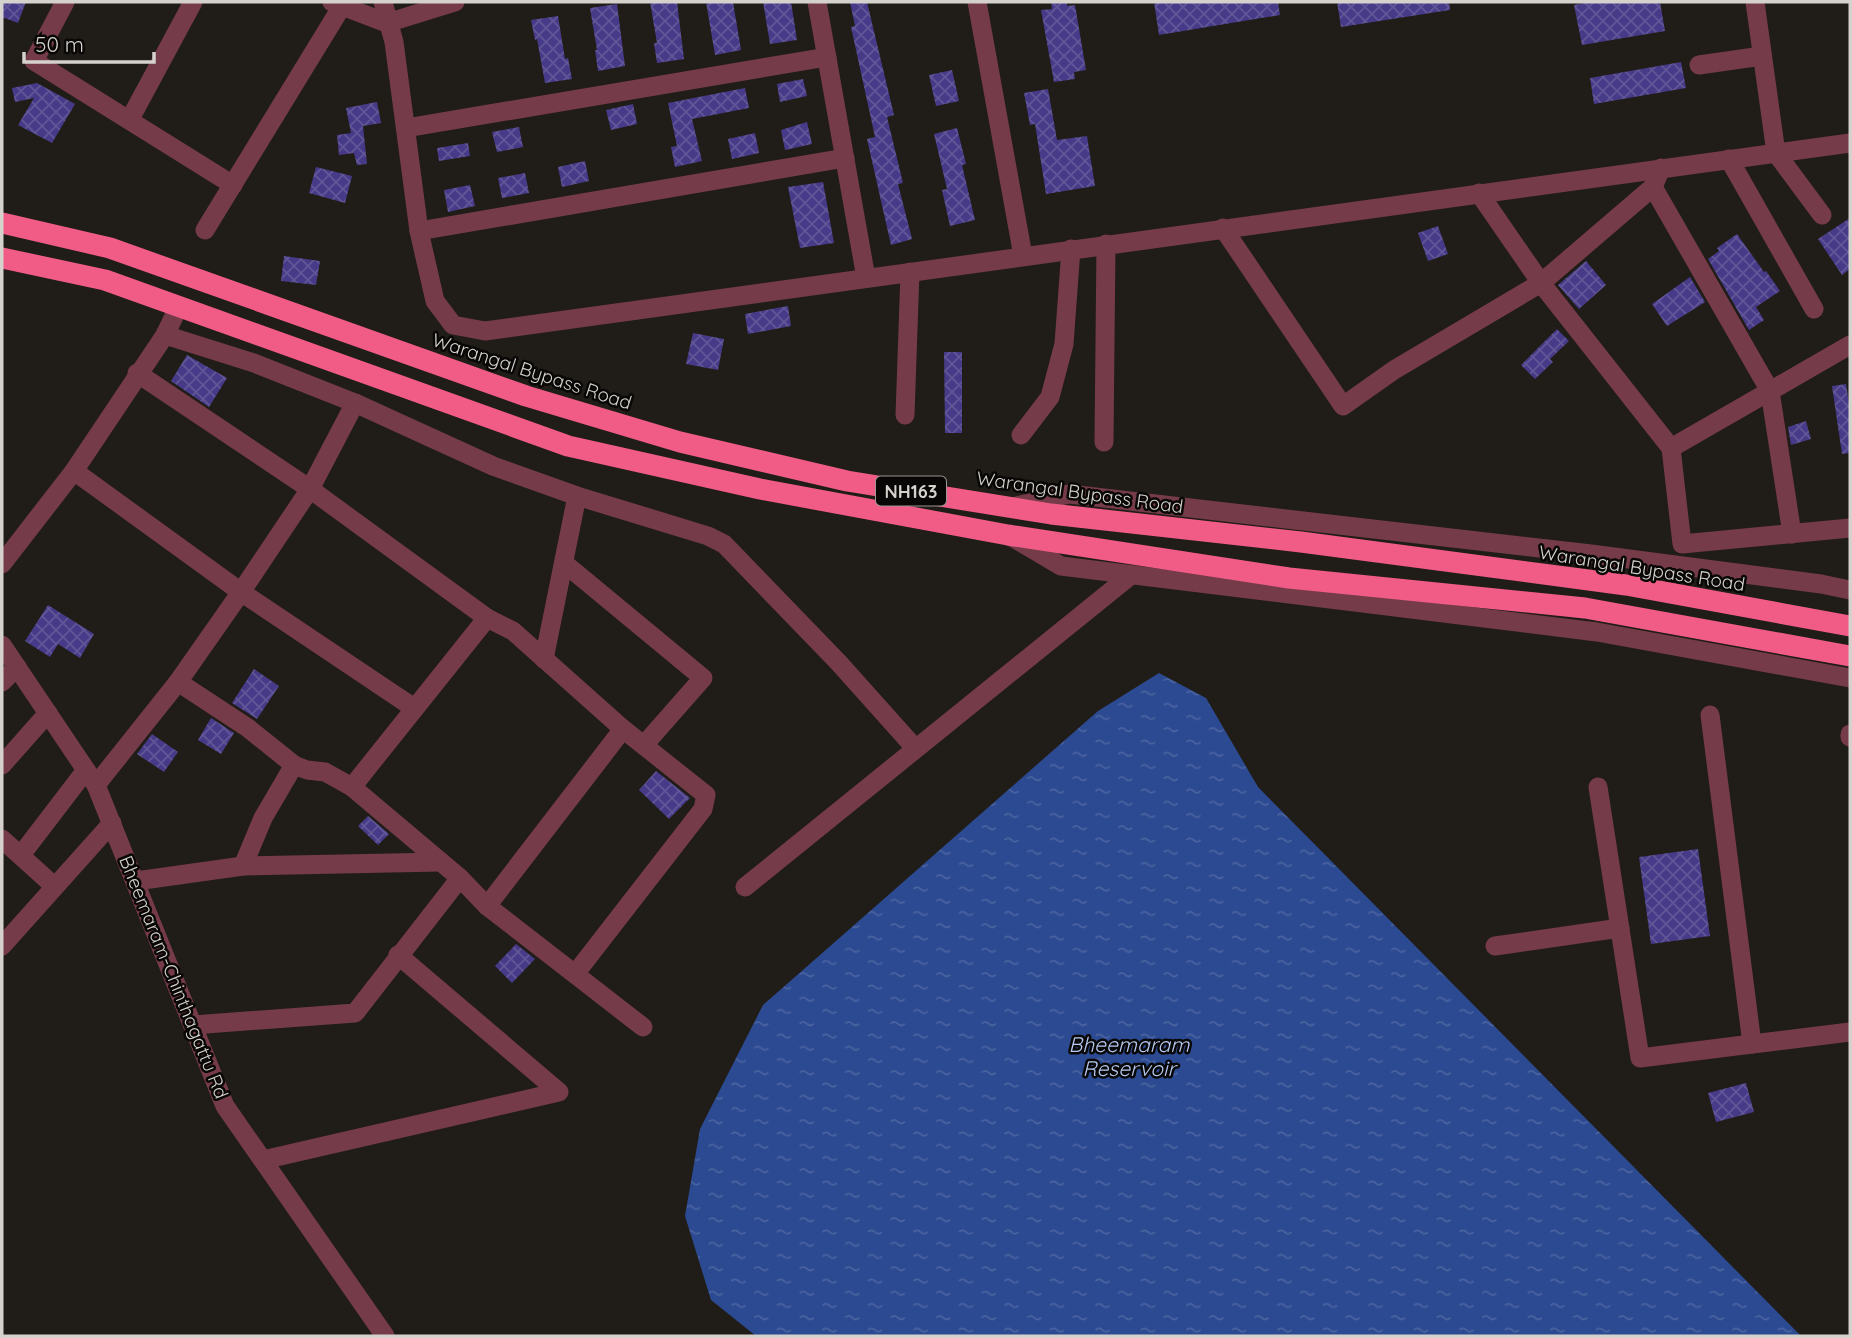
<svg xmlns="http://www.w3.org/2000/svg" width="1852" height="1338" font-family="Quicksand,sans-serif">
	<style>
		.water { fill: url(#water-ripples) }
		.building { fill: url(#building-cross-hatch) }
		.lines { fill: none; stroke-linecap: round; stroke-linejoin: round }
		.minor { stroke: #753b49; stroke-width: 19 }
		.highway { stroke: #f05c86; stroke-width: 21 }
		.labels { text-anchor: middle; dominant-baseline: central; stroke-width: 5; stroke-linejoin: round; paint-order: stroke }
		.shield { fill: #080705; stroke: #989592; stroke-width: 2 }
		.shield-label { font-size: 18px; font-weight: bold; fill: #d5d2ce }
		.street-label { font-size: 19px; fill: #d5d2ce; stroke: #080705 }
		.water-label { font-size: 21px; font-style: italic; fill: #b4c8f1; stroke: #080705 }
	</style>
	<defs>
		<pattern id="water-ripples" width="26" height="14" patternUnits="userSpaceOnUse" patternTransform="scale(1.75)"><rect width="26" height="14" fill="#2c4a92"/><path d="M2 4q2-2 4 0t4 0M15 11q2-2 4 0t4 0" fill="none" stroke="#4a63a0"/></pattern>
		<pattern id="building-cross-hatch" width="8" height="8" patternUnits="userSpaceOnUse" patternTransform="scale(1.75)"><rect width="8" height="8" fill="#473a88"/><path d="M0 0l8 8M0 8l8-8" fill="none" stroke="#615698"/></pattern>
	</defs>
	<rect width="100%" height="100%" fill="#201c17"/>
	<path class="water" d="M1159 673 1206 698 1258 787 1801 1336H756L711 1300 685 1216 700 1129 763 1005 1098 711Z"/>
	<g class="building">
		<path d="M2 2H26L18 23 2 17Z"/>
		<path d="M650 2H677L684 59 657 63 654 43H657Z"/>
		<path d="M706 2H733L741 50 715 55Z"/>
		<path d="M763 2H791L797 40 770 44Z"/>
		<path d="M850 2H867L894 115 887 117 903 183 898 184 912 239 891 245 867 139 875 137 851 27 855 26Z"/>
		<path d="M1051 2H1067V6L1075 5 1086 70 1074 72 1075 79 1054 82 1041 10 1052 9Z"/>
		<path d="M1154 2H1278L1280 15 1159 35Z"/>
		<path d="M1337 2H1449L1450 10 1341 27Z"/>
		<path d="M1591 2H1660L1665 31 1582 45 1574 5Z"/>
		<path d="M617 4 625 66 598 71 595 50H597L590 8Z"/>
		<path d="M558 16 565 59 568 58 572 79 545 83 537 39 535 40 531 20Z"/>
		<path d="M1681 62 1686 88 1594 104 1590 78Z"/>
		<path d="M952 70 959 101 936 106 929 75Z"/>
		<path d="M803 79 807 96 780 102 777 84Z"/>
		<path d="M37 83 75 104 52 143 18 125 34 98 15 102 12 88Z"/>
		<path d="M745 88 749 108 692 119 702 161 675 167 671 147 677 146 668 103Z"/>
		<path d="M1048 89 1057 140 1087 136 1095 186 1046 194 1035 124 1030 125 1024 93Z"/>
		<path d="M377 102 381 123 363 126 367 164 357 165 354 153 339 155 337 135 351 133 346 108Z"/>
		<path d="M633 104 637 124 611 130 606 110Z"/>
		<path d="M807 122 812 144 785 150 781 130Z"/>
		<path d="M519 127 523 147 497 152 492 132Z"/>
		<path d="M957 128 966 164 962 165 975 220 950 226 942 190 947 189 934 134Z"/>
		<path d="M755 133 759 153 732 159 728 139Z"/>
		<path d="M468 143 470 156 439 161 437 148Z"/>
		<path d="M585 161 589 181 562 187 558 167Z"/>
		<path d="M316 167 352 176 345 203 309 193Z"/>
		<path d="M525 173 529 193 502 198 498 178Z"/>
		<path d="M823 182 834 243 800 248 788 187Z"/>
		<path d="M470 185 475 206 448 212 444 190Z"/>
		<path d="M1850 218V269L1842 275 1818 239Z"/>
		<path d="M1438 226 1448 254 1428 261 1418 233Z"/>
		<path d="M1737 234 1764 272 1766 271 1780 291 1756 307 1764 320 1749 330 1708 259 1719 251 1717 248Z"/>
		<path d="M284 256 320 261 316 285 281 281Z"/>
		<path d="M1586 261 1606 285 1579 309 1558 285Z"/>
		<path d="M1690 277 1705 302 1667 326 1652 304Z"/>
		<path d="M788 306 791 326 748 334 745 314Z"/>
		<path d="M1557 329 1569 341 1550 359 1553 362 1535 379 1521 365Z"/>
		<path d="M693 333 724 339 718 370 686 364Z"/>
		<path d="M944 352H962V433H945Z"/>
		<path d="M187 355 227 378 209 407 171 381Z"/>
		<path d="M1846 384 1850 410V453L1842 454 1832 386Z"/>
		<path d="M1806 421 1811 439 1791 445 1788 427Z"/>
		<path d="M48 605 94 634 80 658 58 644 50 657 25 641Z"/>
		<path d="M254 669 279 686 257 719 232 703Z"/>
		<path d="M211 718 234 733 221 754 198 740Z"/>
		<path d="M152 734 178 752 164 772 137 754Z"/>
		<path d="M656 771 690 798 669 819 639 790Z"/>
		<path d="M368 816 389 834 378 845 358 826Z"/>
		<path d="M1698 849 1710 936 1651 944 1639 857Z"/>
		<path d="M516 944 535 959 512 983 495 966Z"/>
		<path d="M1746 1083 1754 1112 1716 1122 1708 1093Z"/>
	</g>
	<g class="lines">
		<g class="minor">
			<path d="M65 2 34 61 233 185"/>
			<path d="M332 2 387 23 455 2"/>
			<path d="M383 2 394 42 419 231 435 301 453 325 485 331 1850 143"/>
			<path d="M817 2 866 278"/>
			<path d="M977 2 1023 256"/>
			<path d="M1755 2 1776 153 1822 215"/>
			<path d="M1699 65 1762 56"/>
			<path d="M130 119 193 2"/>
			<path d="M406 128 827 57"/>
			<path d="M1729 159 1814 309"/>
			<path d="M1653 187 1770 391 1792 534"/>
			<path d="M1479 193 1541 283 1671 448 1682 544 1850 528"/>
			<path d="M1223 228 1343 406 1394 370 1541 283 1653 187 1661 168"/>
			<path d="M205 230 342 6"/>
			<path d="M419 231 845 158"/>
			<path d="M165 335 254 363 355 403 493 466 577 496 708 536 724 544 839 663 915 748"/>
			<path d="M137 373 310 489 487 618 513 631 623 729 706 795 703 809 575 974"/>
			<path d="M905 415 910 272"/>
			<path d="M1021 435 1050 397 1064 344 1071 249"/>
			<path d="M1104 442 1106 244"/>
			<path d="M1671 448 1850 345"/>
			<path d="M74 471 241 592 414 708"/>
			<path d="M1012 507 1069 494 1591 554 1821 584 1850 590"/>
			<path d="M1010 536 1061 566 1597 632 1850 678"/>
			<path d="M564 563 703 678 644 745"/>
			<path d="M2 564 74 471 165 335 179 306"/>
			<path d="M2 645 96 785 225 1106 385 1336"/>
			<path d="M544 659 577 496"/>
			<path d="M2 682 17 667"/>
			<path d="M178 682 248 728 294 765 307 770 325 772 352 787 460 878 487 906 643 1027"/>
			<path d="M1710 715 1752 1044 1850 1032"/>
			<path d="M1850 734V737"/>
			<path d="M2 765 48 713"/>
			<path d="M96 785 178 682 241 592 310 489 355 403"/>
			<path d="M352 787 487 618"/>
			<path d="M1598 787 1640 1058 1752 1044"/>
			<path d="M2 839 54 886"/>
			<path d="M21 855 86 770"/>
			<path d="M243 866 263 818 294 765"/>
			<path d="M136 881 243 866 441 862"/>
			<path d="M745 887 1131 575"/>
			<path d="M487 906 623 729"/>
			<path d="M2 946 112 823"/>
			<path d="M1495 946 1620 928"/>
			<path d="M193 1025 355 1013 460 878"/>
			<path d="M263 1160 559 1092 398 955"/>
		</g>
		<g class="highway">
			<path d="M2 223 110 248 526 396 680 442 847 481 1051 514 1301 542 1626 585 1850 626"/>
			<path d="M2 258 105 280 568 446 760 489 1008 535 1289 578 1585 608 1850 656"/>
		</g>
	</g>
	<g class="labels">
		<rect class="shield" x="876" y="476.5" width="70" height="29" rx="5"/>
		<g class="shield-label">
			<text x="911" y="491">NH163</text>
		</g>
		<g class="street-label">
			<text transform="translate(532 371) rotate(18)">Warangal Bypass Road</text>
			<text transform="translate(1080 492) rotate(8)">Warangal Bypass Road</text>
			<text transform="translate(1642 568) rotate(9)">Warangal Bypass Road</text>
			<text transform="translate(174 977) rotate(68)">Bheemaram-Chinthagattu Rd</text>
		</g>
		<g class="water-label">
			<text x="1129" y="1044">Bheemaram<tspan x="1129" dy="24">Reservoir</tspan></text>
		</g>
	</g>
	<rect width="1852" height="1338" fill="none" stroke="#d5d2ce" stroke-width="7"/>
	<path d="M24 52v10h130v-10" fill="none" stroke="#d5d2ce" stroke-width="3.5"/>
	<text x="35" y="52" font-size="21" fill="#d5d2ce" stroke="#080705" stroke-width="5" paint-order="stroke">50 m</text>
</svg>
